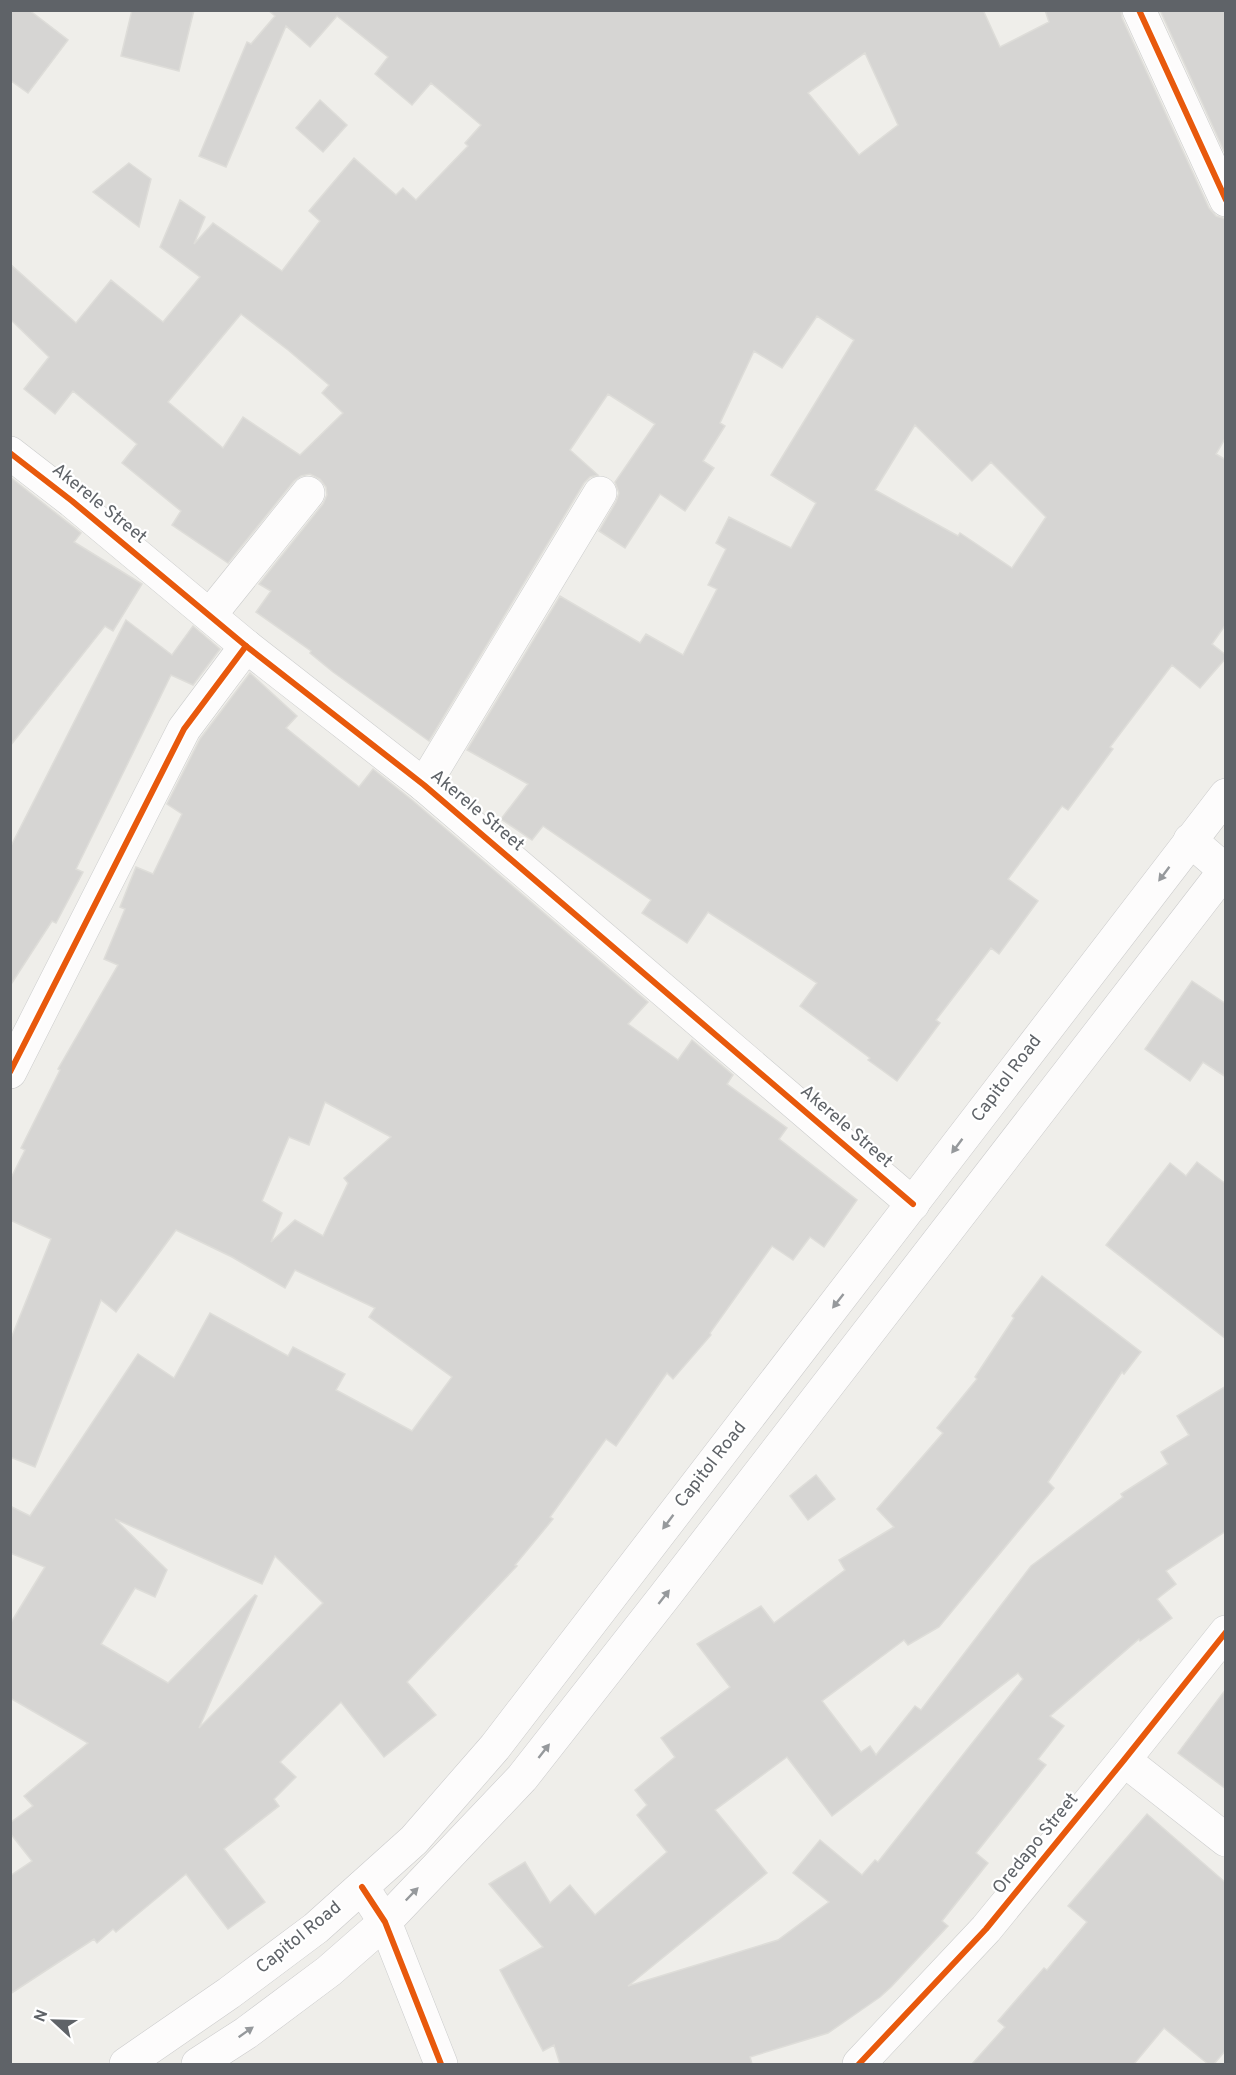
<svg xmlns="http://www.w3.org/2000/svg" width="1236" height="2075" font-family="Overpass,sans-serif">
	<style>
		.building { fill: #d6d5d3; stroke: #deddd9; stroke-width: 1.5; fill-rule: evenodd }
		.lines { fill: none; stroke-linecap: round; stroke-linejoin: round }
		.minor-casing { stroke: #cbcccc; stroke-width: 34 }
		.secondary-casing { stroke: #cacacb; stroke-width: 34 }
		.minor { stroke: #fdfcfc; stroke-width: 33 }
		.secondary { stroke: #fdfcfc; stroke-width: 33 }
		.cycleway-casing { stroke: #fff; stroke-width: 10 }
		.cycleway { stroke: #e8590c; stroke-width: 6 }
		.oneway { fill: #96999c }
		.labels { text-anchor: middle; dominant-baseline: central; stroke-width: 4.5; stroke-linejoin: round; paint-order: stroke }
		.street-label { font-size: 18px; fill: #5f6368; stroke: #fff }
	</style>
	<rect width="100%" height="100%" fill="#efeeea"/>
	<g class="building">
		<path d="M10 10H29L68 40 28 93 10 80Z"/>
		<path d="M132 10H194L179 71 121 56Z"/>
		<path d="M268 10H983L1000 47 1049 22 1045 10H1121L1122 18 1209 208 1216 216 1226 219V437L1216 454 1226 460V624L1212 644 1226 655V658L1200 688 1172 665 1110 747 1113 749 1068 810 1062 806 1008 879 1038 901 999 954 991 948 936 1020 940 1023 897 1081 868 1060 870 1058 800 1006 817 983 708 912 687 943 642 913 651 900 543 826 532 840 501 819 528 784 467 750 560 596 640 643 646 634 683 655 717 589 708 585 726 549 716 543 729 517 791 548 816 503 771 475 854 340 817 316 782 368 754 351 720 423 725 426 703 461 714 468 685 511 660 494 625 548 599 531 616 502 619 493 615 482 655 424 608 394 570 450 598 475 590 477 584 483 429 741 333 672 310 653 311 651 256 612 271 591 259 584 323 504 327 495 326 487 320 479 310 474 301 476 294 481 228 563 172 525 181 511 122 463 137 444 73 391 55 414 24 389 49 357 10 319V264L76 323 111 280 163 322 200 277 160 247 180 200 205 217 194 244 213 223 282 271 320 221 309 211 354 158 396 195 403 188 416 200 468 146 465 143 481 125 431 83 412 105 375 74 388 57 337 16 310 47 286 26 226 167 199 156 247 42 251 44 275 16ZM865 53 898 125 859 155 808 93ZM241 314 288 350 329 385 322 393 343 413 300 455 243 417 223 448 168 402ZM915 425 972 481 991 462 1046 517 1012 568 960 533 958 536 875 490Z"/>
		<path d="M1160 10H1226V151H1224Z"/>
		<path d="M320 100 347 125 323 152 296 128Z"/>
		<path d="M129 163 151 179 139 227 93 192Z"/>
		<path d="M10 477 81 533 74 542 142 584 113 631 105 626 10 746Z"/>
		<path d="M126 620 172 655 193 626 220 649 193 685 171 675 76 869 83 872 56 923 52 921 10 986V848Z"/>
		<path d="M250 673 297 716 286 728 359 787 373 769 412 800 648 1002 628 1024 678 1060 692 1040 733 1075 727 1084 787 1128 779 1139 857 1200 824 1247 810 1237 793 1260 772 1246 710 1333 711 1335 673 1379 667 1373 616 1446 606 1439 550 1517 553 1519 515 1565 517 1566 407 1682 436 1715 384 1757 341 1702 280 1762 296 1777 274 1799 279 1806 224 1849 265 1902 228 1929 186 1874 116 1932 113 1929 97 1943 94 1939 10 1994V1876L32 1861 10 1833V1823L33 1806 24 1796 88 1743 10 1698V1624L45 1567 10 1553V1506L30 1516 138 1354 174 1378 210 1313 288 1356 293 1347 345 1374 336 1390 412 1431 452 1377 369 1317 375 1308 295 1270 285 1288 232 1257 176 1230 116 1312 101 1300 35 1467 10 1457V1341L51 1239 10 1220V1180L25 1150 21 1148 60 1070 58 1069 118 965 104 959 125 909 120 907 136 867 153 874 182 814 167 804 200 739ZM325 1102 391 1137 344 1178 348 1183 323 1236 295 1220 271 1242 282 1213 262 1201 289 1137 309 1145ZM115 1519 262 1584 275 1556 323 1603 199 1728 257 1596 255 1595 168 1683 101 1644 135 1588 155 1597 167 1570Z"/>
		<path d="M1192 981 1226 1004V1077L1203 1062 1190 1081 1145 1049Z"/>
		<path d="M1197 1162 1226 1184V1339L1106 1245 1170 1163 1186 1176Z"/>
		<path d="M1042 1276 1141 1352 1124 1374 1122 1372 1048 1482 1054 1488 939 1627 908 1645 904 1640 822 1701 861 1752 870 1746 876 1755 915 1706 921 1710 1031 1566 1123 1497 1121 1494 1168 1464 1161 1452 1189 1435 1177 1416 1226 1386V1531L1166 1571 1176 1584 1157 1599 1172 1618 1140 1641 1139 1639 1050 1716 1064 1726 1038 1759 1046 1765 976 1853 988 1863 942 1921 948 1926 891 1987 880 1997 828 2033 750 2057 752 2064H560L554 2045 543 2051 500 1970 543 1947 489 1884 525 1862 550 1903 570 1885 595 1915 667 1852 637 1815 647 1805 635 1790 675 1757 661 1738 730 1687 697 1644 761 1606 774 1623 845 1570 839 1560 894 1527 877 1509 943 1433 937 1428 977 1379 975 1377 1014 1318 1012 1316ZM1018 1673 1023 1679 878 1862 875 1860 862 1875 820 1840 793 1873 829 1902 778 1940 628 1986 767 1873 715 1810 787 1757 832 1816Z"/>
		<path d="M816 1475 835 1499 808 1520 790 1496Z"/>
		<path d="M1226 1689V1789L1178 1753Z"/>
		<path d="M1147 1814 1226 1883V2050L1214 2064H1208L1164 2028 1134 2064H972L1005 2027 998 2021 1044 1968 1047 1970 1087 1922 1068 1906Z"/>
	</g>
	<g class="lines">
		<g class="minor-casing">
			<g id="minor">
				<path d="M1139 10 1226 200"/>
				<path d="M10 453 72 501 246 646 424 785 913 1204"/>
				<path d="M210 615 308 493"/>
				<path d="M424 785 600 493"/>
				<path d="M1190 840 1226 871"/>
				<path d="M10 1072 184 729 246 646"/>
				<path d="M1124 1760 1226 1840"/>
				<path d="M362 1887 385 1922 441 2064"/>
				<path d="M859 2064 986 1929 1124 1760 1226 1632"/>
			</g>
		</g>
		<g class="secondary-casing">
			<g id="secondary">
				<path d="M126 2064 229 1993 316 1928 414 1840 495 1747 1226 795"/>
				<path d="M198 2064 246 2033 329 1971 385 1922 522 1778 664 1597 1226 869"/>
			</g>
		</g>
		<use href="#minor" class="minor"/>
		<use href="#secondary" class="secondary"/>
		<g class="cycleway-casing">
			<g id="cycleway">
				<path d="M1139 10 1226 200"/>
				<path d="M10 453 72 501 246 646 424 785 913 1204"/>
				<path d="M10 1072 184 729 246 646"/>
				<path d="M362 1887 385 1922 441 2064"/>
				<path d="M859 2064 986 1929 1124 1760 1226 1632"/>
			</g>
		</g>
		<use href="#cycleway" class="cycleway"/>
	</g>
	<defs><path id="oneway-solid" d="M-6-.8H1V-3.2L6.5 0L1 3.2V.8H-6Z" transform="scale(1.5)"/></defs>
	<g class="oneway">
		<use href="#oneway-solid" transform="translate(1164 874) rotate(127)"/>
		<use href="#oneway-solid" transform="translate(957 1146) rotate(127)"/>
		<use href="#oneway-solid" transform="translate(838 1301) rotate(128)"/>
		<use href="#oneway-solid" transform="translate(668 1522) rotate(127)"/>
		<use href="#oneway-solid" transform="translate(664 1597) rotate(-52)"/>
		<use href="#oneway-solid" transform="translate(544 1751) rotate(-52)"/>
		<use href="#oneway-solid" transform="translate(412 1894) rotate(-46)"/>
		<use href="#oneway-solid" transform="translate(246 2032) rotate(-35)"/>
	</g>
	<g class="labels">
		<g class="street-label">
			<text transform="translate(99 504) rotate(39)">Akerele Street</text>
			<text transform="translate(477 811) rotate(40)">Akerele Street</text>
			<text transform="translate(1007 1079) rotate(-53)">Capitol Road</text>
			<text transform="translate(846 1127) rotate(41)">Akerele Street</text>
			<text transform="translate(711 1465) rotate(-52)">Capitol Road</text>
			<text transform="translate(1036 1844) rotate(-51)">Oredapo Street</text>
			<text transform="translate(299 1938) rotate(-39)">Capitol Road</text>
		</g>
	</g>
	<rect width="1236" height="2075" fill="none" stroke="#5f6368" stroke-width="24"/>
	<g transform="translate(54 2021) rotate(292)" stroke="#ffffff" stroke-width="4.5" paint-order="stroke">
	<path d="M0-4.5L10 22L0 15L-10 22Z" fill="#5f6368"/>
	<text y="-9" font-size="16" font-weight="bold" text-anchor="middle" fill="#5f6368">N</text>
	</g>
</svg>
